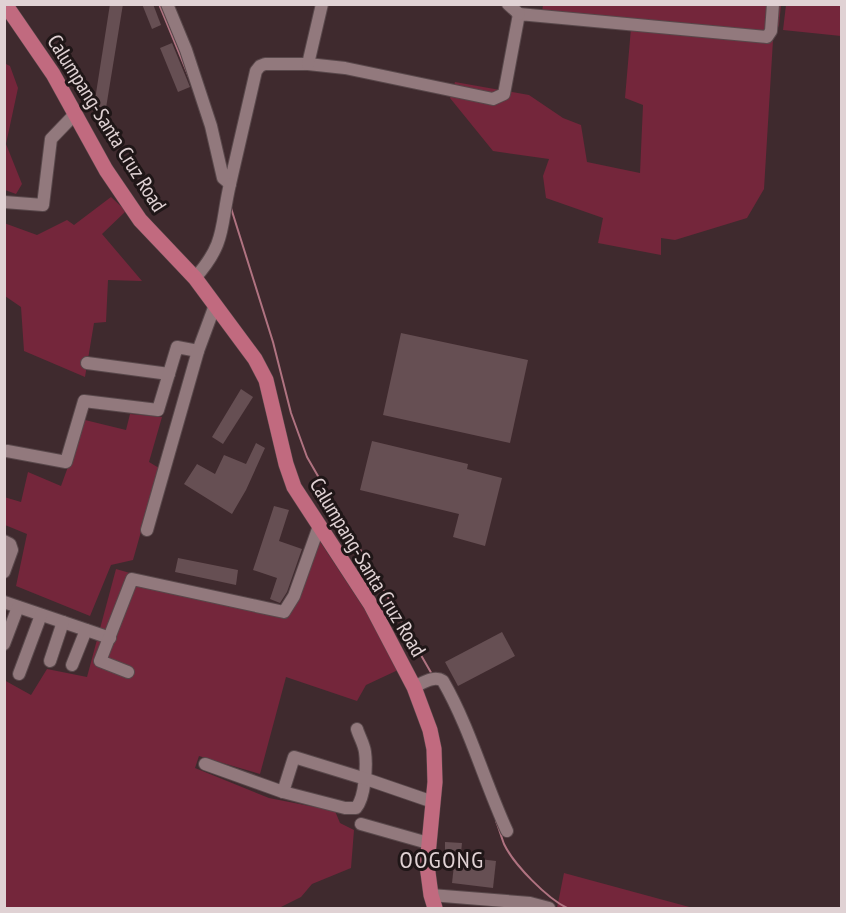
<svg xmlns="http://www.w3.org/2000/svg" width="846" height="913" font-family="'PT Sans Narrow',sans-serif">
	<style>
		.green { fill: #74263b }
		.lines { fill: none; stroke-linecap: round; stroke-linejoin: round }
		.stream { stroke: #b07381; stroke-width: 2 }
		.building { fill: #664f53 }
		.minor-casing { stroke: #59484b; stroke-width: 14 }
		.major-casing { stroke: #59484b; stroke-width: 16 }
		.minor { stroke: #92797d; stroke-width: 12 }
		.major { stroke: #c16a7f; stroke-width: 15 }
		.labels { text-anchor: middle; dominant-baseline: central; stroke-width: 6; stroke-linejoin: round; paint-order: stroke }
		.street-label { font-size: 21px; fill: #e0d2d4; stroke: #1f1617 }
		.quarter-label { font-size: 24px; letter-spacing: 1.5px; fill: #e0d2d4; stroke: #1f1617 }
	</style>
	<rect width="100%" height="100%" fill="#3f2a2e"/>
	<g class="green">
		<path d="M543 5H781L779 25 773 40 764 189 747 218 675 240 661 238V255L598 243 603 218 546 198 543 176 549 159 493 151 450 98 455 82 529 95 563 118 581 125 587 162 640 173 643 105 625 98 631 28 542 12Z"/>
		<path d="M786 5H841V36L783 30Z"/>
		<path d="M4 63 10 66 18 88 6 144 22 184 16 194 5 190Z"/>
		<path d="M111 197 126 211 102 234 142 281 108 280 106 322 94 323 85 377 24 351 21 307 5 296 4 223 37 235 67 220 74 225Z"/>
		<path d="M130 414 162 417 149 462 159 468 133 560 111 565 90 616 16 586 27 534 5 525 4 497 21 502 28 472 61 486 85 420 126 430Z"/>
		<path d="M319 540 365 610 398 670 366 685 357 701 286 677 260 774 199 756 195 768 269 798 335 811 340 823 354 830 351 868 312 884 301 897 279 908H5L4 680 31 695 47 669 87 677 116 569 288 618Z"/>
		<path d="M564 873 693 908H557Z"/>
	</g>
	<g class="lines">
		<g class="stream">
			<path d="M159 4 189 77"/>
			<path d="M231 208 273 342 291 413 307 457 433 676"/>
			<path d="M496 821C499 828 501 836 504 844 514 865 547 898 567 908"/>
		</g>
	</g>
	<g class="building">
		<path d="M110 4H123L106 108 94 106Z"/>
		<path d="M142 4H153L161 25 152 29Z"/>
		<path d="M172 43 190 87 178 92 160 48Z"/>
		<path d="M401 333 528 360 510 443 383 415Z"/>
		<path d="M241 389 253 397 223 444 212 437Z"/>
		<path d="M372 441 468 464 467 469 502 478 485 546 453 537 459 514 360 490Z"/>
		<path d="M256 443 265 448 246 490 232 514 184 484 197 464 215 474 224 455 246 464Z"/>
		<path d="M274 506 289 510 279 541 302 549 287 592 280 603 270 599 277 578 253 570Z"/>
		<path d="M178 558 238 570 236 585 175 572Z"/>
		<path d="M502 632 515 656 458 686 445 662Z"/>
		<path d="M445 842 462 843 461 853 445 851Z"/>
		<path d="M455 856 496 861 493 888 452 883Z"/>
	</g>
	<g class="lines">
		<g class="minor-casing">
			<g id="minor">
				<path d="M167 4 186 50 211 126 223 178 230 184 256 71 260 66 265 64H308L345 68 493 99 504 94 519 14 767 37 771 31 773 4"/>
				<path d="M508 4 519 14"/>
				<path d="M308 64 322 4"/>
				<path d="M4 202 43 205 51 139 75 114"/>
				<path d="M195 278C227 242 220 226 230 184"/>
				<path d="M87 363 169 374"/>
				<path d="M7 451 66 462 84 401 158 410 177 347 198 351"/>
				<path d="M147 530 198 351 215 305"/>
				<path d="M4 541 10 544 12 550 4 572"/>
				<path d="M4 602 110 638"/>
				<path d="M4 644 18 607"/>
				<path d="M50 661 63 622"/>
				<path d="M72 665 86 630"/>
				<path d="M128 672 100 661 132 579 284 612 294 596 319 526"/>
				<path d="M19 674 41 615"/>
				<path d="M414 687C423 683 434 675 443 681 470 728 484 781 507 831"/>
				<path d="M205 764 283 792 345 808H356C365 798 367 766 365 752 364 744 359 736 357 729"/>
				<path d="M283 792 294 757 369 780 433 802"/>
				<path d="M361 824 428 843"/>
				<path d="M431 895 530 903 549 908"/>
			</g>
		</g>
		<g class="major-casing">
			<path id="major" d="M5 4 53 74 106 170 140 220 195 278 255 359 266 380 286 464 294 487 371 605 414 687 430 730 434 749 435 782 427 865 431 895 435 908"/>
		</g>
		<use href="#minor" class="minor"/>
		<use href="#major" class="major"/>
	</g>
	<g class="labels">
		<g class="street-label">
			<text transform="translate(107 123) rotate(58)">Calumpang-Santa Cruz Road</text>
			<text transform="translate(368 567) rotate(59)">Calumpang-Santa Cruz Road</text>
		</g>
		<g class="quarter-label">
			<text x="442" y="859">OOGONG</text>
		</g>
	</g>
	<rect width="846" height="913" fill="none" stroke="#e0d2d4" stroke-width="12"/>
</svg>
